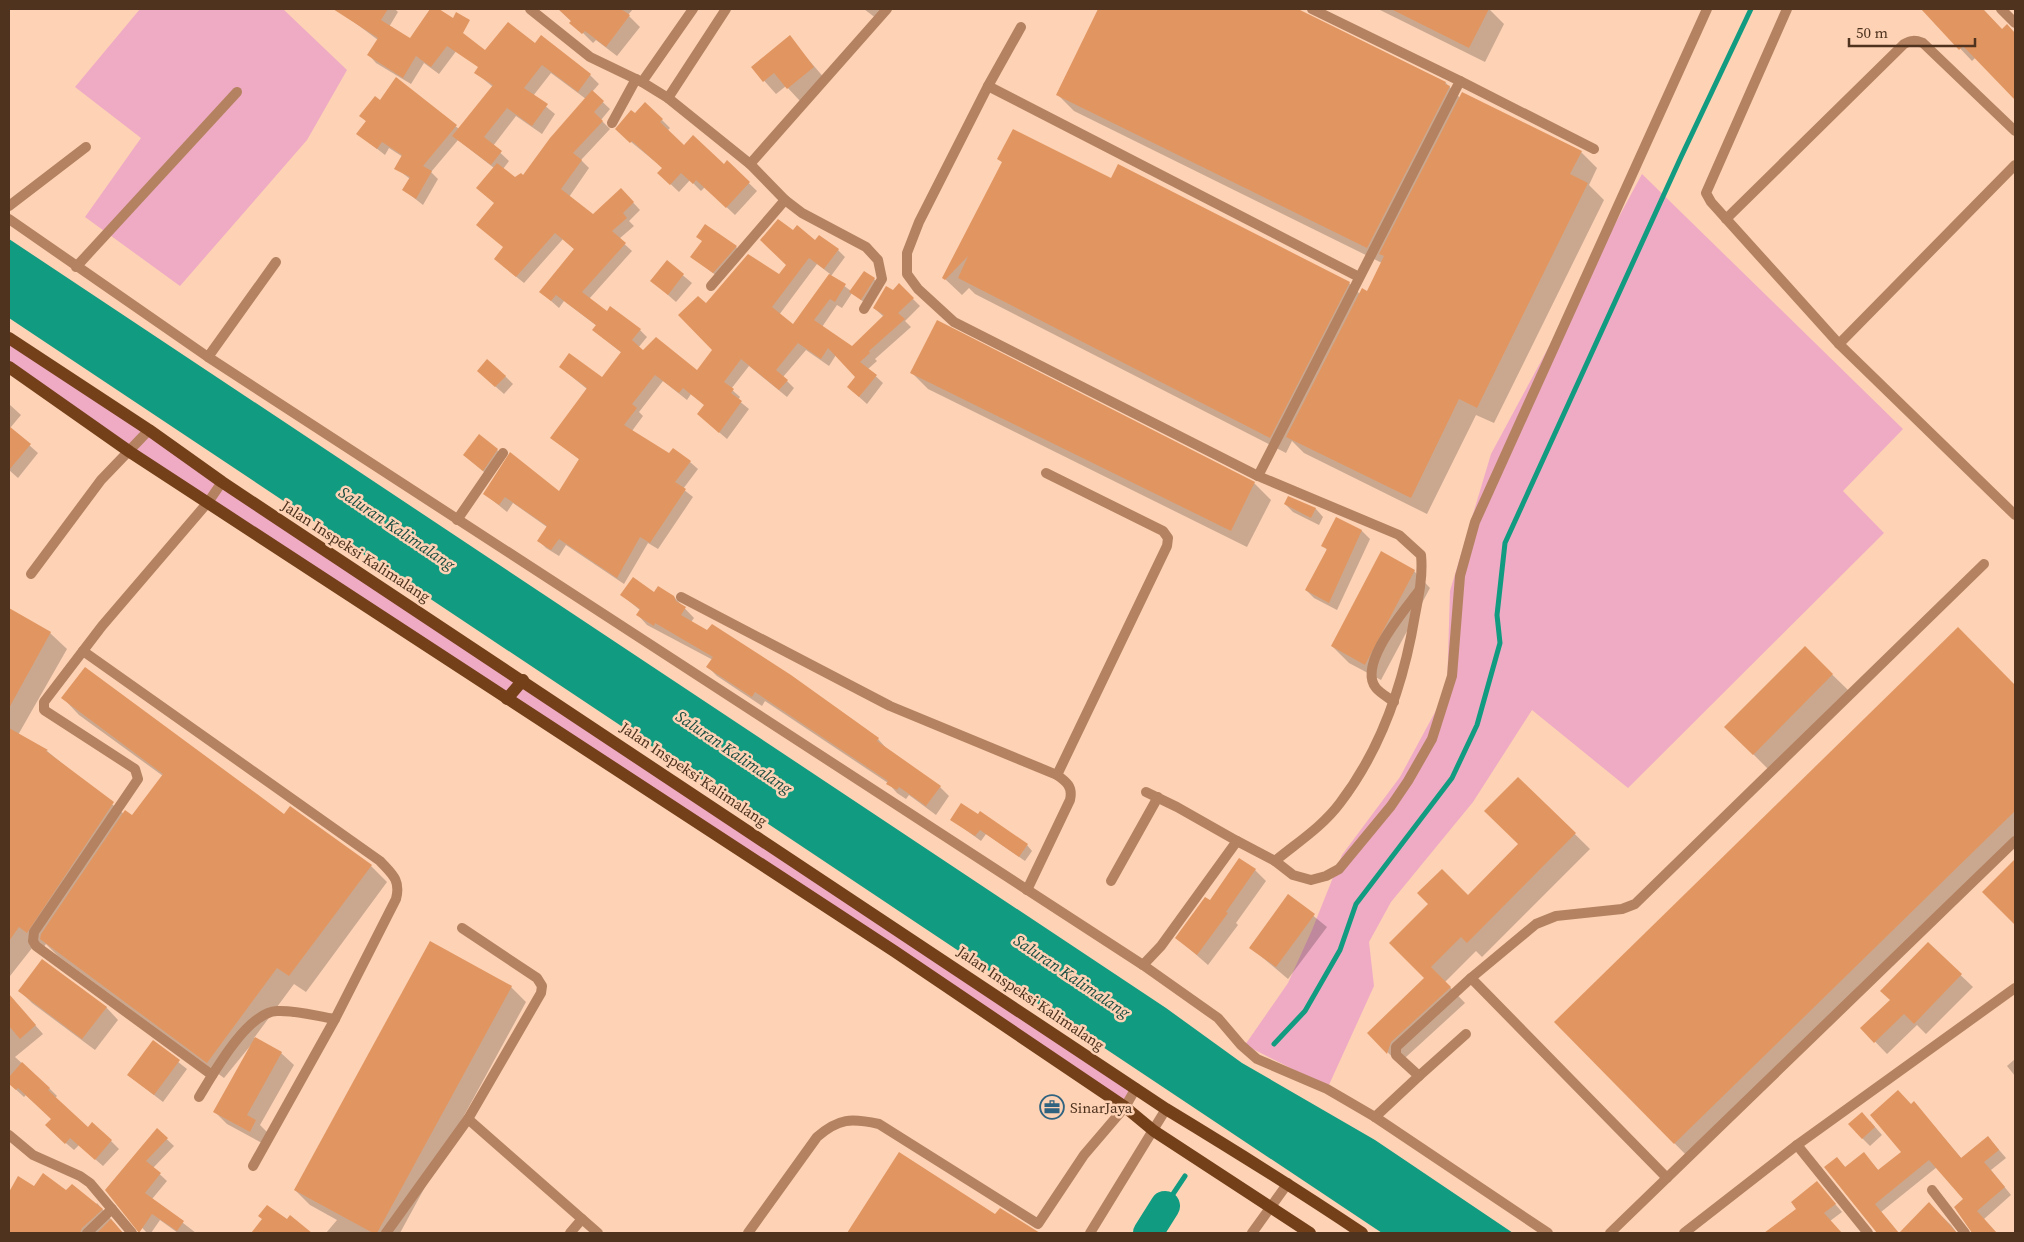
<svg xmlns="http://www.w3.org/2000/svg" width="2024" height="1242" font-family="'Source Serif 4',serif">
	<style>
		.green { fill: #efabc4 }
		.water { fill: #119b81 }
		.shadow { fill: #0003; fill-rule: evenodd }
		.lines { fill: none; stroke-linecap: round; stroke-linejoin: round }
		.stream { stroke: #119b81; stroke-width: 5 }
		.river { stroke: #119b81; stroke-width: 30 }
		.building { fill: #e19661 }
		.service { stroke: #b48260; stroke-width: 10 }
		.minor { stroke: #b48260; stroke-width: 10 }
		.primary { stroke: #744019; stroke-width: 12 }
		.labels { text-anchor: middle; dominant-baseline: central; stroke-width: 5; stroke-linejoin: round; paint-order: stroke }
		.street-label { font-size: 15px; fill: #4f331f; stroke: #fdd2b5 }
		.poi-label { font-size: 15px; fill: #4f331f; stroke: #fdd2b5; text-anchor: start }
		.water-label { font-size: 16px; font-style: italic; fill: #1a4c40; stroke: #fdd2b5 }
	</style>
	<rect width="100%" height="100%" fill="#fdd2b5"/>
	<g class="green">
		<path d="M140 9H283L347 70 307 140 180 286 85 217 141 138 75 87Z"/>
		<path d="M1642 174 1903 429 1843 491 1884 533 1628 788 1532 710 1473 802 1391 902 1369 942 1374 986 1328 1087 1245 1045 1288 983 1312 930 1342 855 1400 777 1447 690 1450 591 1491 454Z"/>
		<path d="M9 338 1136 1088 1125 1107 9 367Z"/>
	</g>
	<path class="water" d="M9 239 1166 1008 1242 1063 1375 1140 1513 1233H1382L9 318Z"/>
	<g class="shadow">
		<path d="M351 9H395L398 12 389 27 410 40 421 24 457 50 439 74 424 63 411 84 376 63 369 55 378 40 346 16Z"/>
		<path d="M559 9H633L628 15 640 27 617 56 596 40 593 43Z"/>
		<path d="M864 9H885L877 19Z"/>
		<path d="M1099 9H1295L1446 83 1460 98 1581 152 1597 168 1589 185 1604 200 1494 423 1476 415 1427 514 1304 453 1292 441 1286 453 975 294 969 288 962 295 944 278 1003 163 999 159 1112 180 1349 283 1360 294 1368 292 1382 263 1074 111 1057 94Z"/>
		<path d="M1378 9H1489L1504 24 1485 62Z"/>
		<path d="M1923 9H1983L2002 30 2007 26 2015 35V98L1976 57 1972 61Z"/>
		<path d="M789 37 826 80 800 101 786 86 776 94 752 67Z"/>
		<path d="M535 45 590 75 599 84 592 92 610 109 601 120 610 129 581 160 589 168 569 197 593 215 628 197 640 210 629 221 634 226 619 239 632 251 589 299 607 312 640 330 647 337 638 348 643 352 697 372 714 350 706 305 779 275 788 265 793 232 838 250 845 257 831 276 851 291 874 279 882 287 870 307 852 293 842 308 837 305 822 327 852 347 884 317 874 308 899 285 920 306 905 321 911 327 875 359 877 361 868 369 883 383 867 404 848 387 857 377 836 355 829 366 806 350 783 377 794 388 787 397 749 366 731 389 740 397 738 400 749 409 727 439 706 421 705 405 691 394 687 400 663 381 639 412 643 416 632 431 669 455 690 462 698 469 683 489 693 497 658 549 648 543 624 584 566 545 559 556 546 548 539 541 547 527 513 503 507 512 485 494 559 493 580 460 552 438 587 389 560 367 602 379 622 353 593 330 597 326 564 301 559 308 541 292 575 250 563 239 524 283 503 266 505 248 495 204 494 168 458 140 431 172 438 179 423 205 404 190 410 179 396 168 403 157 389 148 385 155 358 134 367 122 361 116 380 102 396 79 459 129 493 87 476 73 485 52ZM551 73 586 99 524 177 515 179 503 169 509 161 493 146 516 116 542 134 555 114 533 96ZM817 264 830 274 793 326 779 315Z"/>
		<path d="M635 115 662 120 670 128 667 131 684 146 724 166 727 162 757 191 735 215 705 187 701 191 690 180 679 192 659 173 663 168 625 137Z"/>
		<path d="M736 247 744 255 722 280 692 257Z"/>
		<path d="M667 262 692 283 676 302 652 281Z"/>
		<path d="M912 373 1254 483 1271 500 1247 547 928 389Z"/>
		<path d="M505 376 513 384 504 394 487 379Z"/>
		<path d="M9 404 21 415 10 428 38 453 18 478 9 470Z"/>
		<path d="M497 450 505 458 491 478 464 455Z"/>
		<path d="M1289 498 1316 509 1323 517 1319 525 1293 512 1285 504Z"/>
		<path d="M1336 519 1362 531 1370 539 1337 610 1314 598 1306 590 1327 550 1323 545Z"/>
		<path d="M1414 571 1430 588 1381 680 1349 663 1332 646Z"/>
		<path d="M654 593 674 597 694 618 691 622 878 739 887 749 940 787 949 796 936 815 909 795 906 799 897 793 888 783 765 701 762 706 717 676 708 667 713 660 647 625 638 615 641 611 622 595Z"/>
		<path d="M9 609 50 633 67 649 18 735 47 751 124 814 133 817 163 776 79 715 63 698 284 816 371 866 387 882 306 992 294 984 254 1038 281 1053 294 1065 260 1125 268 1133 262 1143 227 1124 215 1112 255 1040 224 1078 58 956 46 944 43 948 36 943 10 976 9 975Z"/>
		<path d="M1958 629 2015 687V843L1691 1160 1555 1022Z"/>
		<path d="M1805 648 1849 691 1770 771 1726 727Z"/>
		<path d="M1518 778 1590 849 1482 957 1476 951 1445 982 1465 1003 1406 1057 1403 1068 1369 1033 1426 978 1390 943 1468 896 1520 844Z"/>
		<path d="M952 820 1027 845 1032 851 1025 861 986 834 981 841Z"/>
		<path d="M2015 860V923L1983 892Z"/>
		<path d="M1255 870 1266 881 1236 923 1238 925 1208 965 1177 938 1210 902Z"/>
		<path d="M1289 896 1327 927 1288 979 1250 947Z"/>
		<path d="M1928 944 1973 987 1926 1034 1917 1025 1887 1054 1862 1028 1892 1001Z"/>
		<path d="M511 987 526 1002 400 1233H326L337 1220 310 1205 295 1190Z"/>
		<path d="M20 991 106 1007 118 1020 95 1050 32 1003Z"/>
		<path d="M13 1000 43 1034 15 1057 49 1088 57 1096 55 1098 88 1129 111 1141 119 1149 103 1166 79 1145 74 1150 54 1133 52 1119 26 1095 24 1097 9 1083V1004Z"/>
		<path d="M153 1042 187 1069 163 1102 128 1075Z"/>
		<path d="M2015 1059V1076L2007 1066Z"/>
		<path d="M1914 1103 1962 1159 1988 1137 2006 1158 1991 1170 2011 1195 1984 1219 1996 1233H1972L1965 1199 1937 1167 1881 1212 1898 1233H1877L1837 1158 1846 1168 1864 1154 1879 1171 1903 1152 1911 1106Z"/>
		<path d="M1870 1121 1882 1135 1870 1146 1862 1138Z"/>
		<path d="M157 1130 174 1146 153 1168 167 1181 152 1199 196 1233H178L160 1220 151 1233H147L107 1190Z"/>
		<path d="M900 1154 996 1216 1000 1210 1036 1233H848Z"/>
		<path d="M19 1178 35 1188 66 1192 95 1206 97 1203 123 1233H9V1194Z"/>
		<path d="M1817 1183 1842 1212 1830 1221 1841 1233H1772L1769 1230 1797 1209Z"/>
		<path d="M1929 1204 1951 1225 1957 1233H1901Z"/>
		<path d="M287 1221 304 1228 309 1233H256L254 1231Z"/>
	</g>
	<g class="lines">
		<g class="stream">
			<path d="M1274 1044 1305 1011 1340 950 1356 904 1452 778 1477 725 1500 643 1497 615 1505 543 1681 157 1751 9"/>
			<path d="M1165 1206 1185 1176"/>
		</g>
		<path class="river" d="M1148 1233 1165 1206"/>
	</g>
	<g class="building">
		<path d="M333 9H388L381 20 410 38 430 9H439L453 18 456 12 470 20 463 33 485 50 508 22 535 43 541 35 591 74 578 92 542 65 524 88 548 104 532 126 507 108 484 137 502 151 491 165 452 136 493 85 474 73 478 67 447 46 431 67 416 56 403 78 367 55 378 38Z"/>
		<path d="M558 9H621L630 15 606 47 585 31 582 34 569 23 571 21Z"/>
		<path d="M1098 9H1298L1446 82 1445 84 1450 86 1367 248 1056 95Z"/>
		<path d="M1391 9H1489L1469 48Z"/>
		<path d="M1921 9H1983L2002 29 2007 24 2015 33V100L1963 46 1959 50Z"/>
		<path d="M790 35 814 67 787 89 774 73 763 82 751 67Z"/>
		<path d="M396 77 457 125 423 166 432 171 416 199 402 190 410 177 394 169 402 155 382 142 377 149 356 134 366 121 359 116 375 96 380 100Z"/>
		<path d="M592 90 604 101 594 112 603 121 573 153 582 160 561 189 593 214 621 188 634 202 623 213 627 218 612 231 626 243 582 292 607 311 610 306 641 329 632 340 643 350 656 337 697 370 712 350 678 315 698 296 706 303 748 254 779 274 786 265 760 240 778 219 793 230 797 225 815 240 819 235 839 249 824 269 809 258 772 307 793 324 829 274 846 284 835 302 830 299 814 320 852 346 884 315 873 308 886 286 893 290 899 283 914 298 898 313 905 319 869 351 870 353 860 362 877 375 859 397 847 387 855 377 828 348 821 359 798 343 776 370 788 380 779 390 741 359 724 382 734 389 731 393 742 401 719 433 697 414 704 405 683 388 679 393 655 375 632 404 637 408 624 425 669 453 673 448 691 461 675 482 686 489 650 543 640 537 617 578 559 539 551 550 537 541 547 526 505 497 499 505 483 494 510 452 559 491 579 459 550 438 587 388 559 367 569 353 602 377 621 352 592 330 596 325 556 295 551 301 539 292 574 249 555 233 516 277 494 259 503 247 476 225 494 203 476 188 497 163 515 177 521 173 523 175 550 138Z"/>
		<path d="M1462 92 1582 151 1570 174 1588 183 1477 408 1459 399 1411 498 1286 437 1362 288 1367 291 1384 256 1379 254Z"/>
		<path d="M645 102 663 119 660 122 684 145 693 135 724 164 727 160 750 182 726 208 696 180 693 184 681 173 670 185 657 173 662 168 632 141 630 143 615 129 631 110 635 113Z"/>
		<path d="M1013 129 1111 178 1118 164 1350 282 1270 438 958 278 968 256 945 280 942 278 1002 162 997 159Z"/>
		<path d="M705 224 737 246 713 273 690 257 702 241 696 237Z"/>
		<path d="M667 260 684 274 668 295 650 281Z"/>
		<path d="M864 271 875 278 861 300 849 292Z"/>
		<path d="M937 320 1255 482 1231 531 910 373Z"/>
		<path d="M487 359 506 376 495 387 477 371Z"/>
		<path d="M9 426 31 444 9 470Z"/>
		<path d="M479 434 498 449 483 471 463 455Z"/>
		<path d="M1288 496 1316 508 1311 518 1284 504Z"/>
		<path d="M1336 517 1362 530 1329 603 1305 590 1327 549 1321 546Z"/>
		<path d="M1381 551 1415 570 1365 665 1331 646Z"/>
		<path d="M633 577 654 592 658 586 674 596 676 601 686 607 681 615 707 630 712 624 791 675 879 738 877 741 941 786 926 806 899 787 897 790 886 784 888 781 755 692 752 697 706 667 713 657 655 623 654 626 636 615 640 609 620 595Z"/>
		<path d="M9 608 51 632 9 708Z"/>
		<path d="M1958 627 2015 685V811L1674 1144 1554 1022Z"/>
		<path d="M1805 646 1833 674 1753 755 1724 727Z"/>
		<path d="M85 667 284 814 290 806 372 865 289 976 277 968 207 1063 40 939 41 934 125 810 132 815 163 774 61 698Z"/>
		<path d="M9 728 48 750 46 751 114 802 27 933 19 927 9 941Z"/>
		<path d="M1518 777 1576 833 1467 943 1461 937 1431 967 1451 987 1391 1042 1387 1054 1367 1033 1424 978 1389 943 1428 904 1417 893 1442 869 1468 895 1518 844 1484 811Z"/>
		<path d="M961 803 978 814 980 811 1028 844 1019 857 980 830 975 836 950 820Z"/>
		<path d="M1239 858 1256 869 1226 912 1228 913 1197 955 1175 938 1205 897 1210 900Z"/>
		<path d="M2015 859V925L1982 892Z"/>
		<path d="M1288 894 1315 914 1276 967 1249 948Z"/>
		<path d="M430 941 512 986 377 1233H373L294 1190Z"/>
		<path d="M1928 942 1962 974 1914 1024 1904 1014 1874 1043 1860 1028 1890 1000 1880 991Z"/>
		<path d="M42 959 107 1007 82 1039 18 991Z"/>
		<path d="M9 994 36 1025 20 1039 9 1026Z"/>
		<path d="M255 1037 282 1052 247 1115 256 1120 250 1132 213 1112Z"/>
		<path d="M153 1040 180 1060 154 1095 127 1075Z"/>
		<path d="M22 1062 50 1088 48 1090 88 1127 92 1122 112 1140 95 1160 70 1138 65 1144 45 1125 51 1119 18 1088 16 1090 9 1084V1077Z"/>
		<path d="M1898 1090 1911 1104 1914 1101 1961 1158 1988 1136 1999 1150 1984 1162 2005 1187 1977 1211 1997 1233H1972L1954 1207 1963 1199 1929 1160 1875 1204 1899 1233H1877L1824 1167 1837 1157 1845 1167 1864 1152 1878 1170 1901 1152 1870 1115Z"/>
		<path d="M1862 1112 1875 1127 1862 1139 1848 1124Z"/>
		<path d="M157 1128 168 1138 146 1161 161 1173 145 1193 184 1221 177 1231 152 1214 139 1233 105 1190Z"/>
		<path d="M899 1152 995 1214 1000 1208 1040 1233H847Z"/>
		<path d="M43 1173 66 1190 72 1184 103 1209 82 1228 80 1233H9V1192L18 1176 34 1186Z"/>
		<path d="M1817 1181 1836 1204 1824 1213 1842 1233H1764L1796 1209 1791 1202Z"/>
		<path d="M1929 1202 1957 1233H1899Z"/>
		<path d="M267 1205 287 1219 290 1215 312 1233H251L262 1219 258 1216Z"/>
		<path d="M111 1219 123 1233H97Z"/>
	</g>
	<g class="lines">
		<g class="service">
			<path d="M1787 9 1706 193 1711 202 1839 344 2015 515"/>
			<path d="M2001 9 2015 23"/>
			<path d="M1021 27 988 86 919 222 907 253V274L918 289 954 322 1258 476 1399 535 1421 555C1423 575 1419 595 1415 615 1404 682 1382 748 1340 803 1322 827 1298 842 1275 861"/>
			<path d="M1460 81 1594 149"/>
			<path d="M642 82 693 9"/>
			<path d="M988 86 1359 277"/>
			<path d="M668 98 726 9"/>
			<path d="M785 200 802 213 866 247 878 260 882 279 864 309"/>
			<path d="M9 206 86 147"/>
			<path d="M1726 219 1904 44C1911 40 1915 40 1923 43L2015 131"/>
			<path d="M76 267 237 92"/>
			<path d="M1839 344 2015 165"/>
			<path d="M208 357 276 262"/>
			<path d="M1046 473 1163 531 1168 538 1167 546 1057 775"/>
			<path d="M1258 476 1460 81 1312 9"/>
			<path d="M681 597 890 706 1057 775C1067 782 1073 787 1070 800L1027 890"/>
			<path d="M83 651 380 861C392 874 401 880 396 899L335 1019 253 1166"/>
			<path d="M1394 702C1389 698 1380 693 1376 688 1357 665 1404 611 1418 592"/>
			<path d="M1146 792 1177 807 1237 841"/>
			<path d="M1111 881 1158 797"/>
			<path d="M1143 965 1161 946 1237 841 1275 861 1293 875 1311 880 1326 876 1339 869 1391 806 1408 781 1432 739 1452 676 1460 576 1475 522 1707 9"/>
			<path d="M1471 978 1667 1178"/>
			<path d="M212 1075 36 946 33 941 34 932 138 779 135 769 44 710V702L102 626 209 501 222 482"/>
			<path d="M1419 1076 1466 1034"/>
			<path d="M199 1097C213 1074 247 1012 277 1011 296 1010 316 1016 335 1019"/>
			<path d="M1375 1117 1419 1076 1396 1055V1047L1471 978 1536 924 1556 916 1622 909 1635 904 1984 564"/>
			<path d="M468 1119 598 1233"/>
			<path d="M386 1233 468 1119 541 993 542 986 537 978 462 928"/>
			<path d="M570 1233 582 1219"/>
			<path d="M748 1233 817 1137C839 1118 851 1118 879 1124L1038 1224 1084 1155 1125 1107 1136 1088"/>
			<path d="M1090 1233 1166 1109"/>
			<path d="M1252 1233 1288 1183"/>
			<path d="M1610 1233 2015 841"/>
			<path d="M1684 1233 1797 1145 2015 988"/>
		</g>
		<g class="minor">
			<path d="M530 9 590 57 642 82 668 98 750 164 887 9"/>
			<path d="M612 123 636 79"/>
			<path d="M9 219 208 357 1143 965 1218 1018 1241 1045 1257 1059 1327 1089 1375 1117 1548 1233"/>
			<path d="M711 286 785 200 750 164"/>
			<path d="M457 520 503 453"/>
			<path d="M31 574 101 480 149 430"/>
			<path d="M9 1135 33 1155 80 1176 90 1183 132 1233"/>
			<path d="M1797 1145 1868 1233"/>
			<path d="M1932 1190 1965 1233"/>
			<path d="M87 1233 112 1209"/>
		</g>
		<g class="primary">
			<path d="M9 338 149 430 222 482 1166 1109C1232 1149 1298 1190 1362 1233"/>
			<path d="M9 367 130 452 894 951 1125 1107 1154 1131 1310 1233"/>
			<path d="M507 699 523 680"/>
		</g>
	</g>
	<defs>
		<g id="office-ring" transform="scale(1.25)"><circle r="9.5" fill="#fdd2b5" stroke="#2f637f" stroke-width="1.5"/><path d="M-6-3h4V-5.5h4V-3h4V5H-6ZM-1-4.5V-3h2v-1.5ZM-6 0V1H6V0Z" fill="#2f637f"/></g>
	</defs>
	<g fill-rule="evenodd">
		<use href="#office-ring" x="1052" y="1107"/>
	</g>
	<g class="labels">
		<g class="street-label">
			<text transform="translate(356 551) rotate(33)">Jalan Inspeksi Kalimalang</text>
			<text transform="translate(694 774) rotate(34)">Jalan Inspeksi Kalimalang</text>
			<text transform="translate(1031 998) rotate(34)">Jalan Inspeksi Kalimalang</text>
		</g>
		<g class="poi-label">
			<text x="1070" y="1107">SinarJaya</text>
		</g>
		<g class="water-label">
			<text transform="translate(397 528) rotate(34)">Saluran Kalimalang</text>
			<text transform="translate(734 752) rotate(34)">Saluran Kalimalang</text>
			<text transform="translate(1072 976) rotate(34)">Saluran Kalimalang</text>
		</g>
	</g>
	<rect width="2024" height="1242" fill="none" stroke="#4f331f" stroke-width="20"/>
	<path d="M1849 38v8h126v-8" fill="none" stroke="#4f331f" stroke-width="2.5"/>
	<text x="1856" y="38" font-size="15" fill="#4f331f" stroke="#fdd2b5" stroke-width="4" paint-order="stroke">50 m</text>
</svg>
